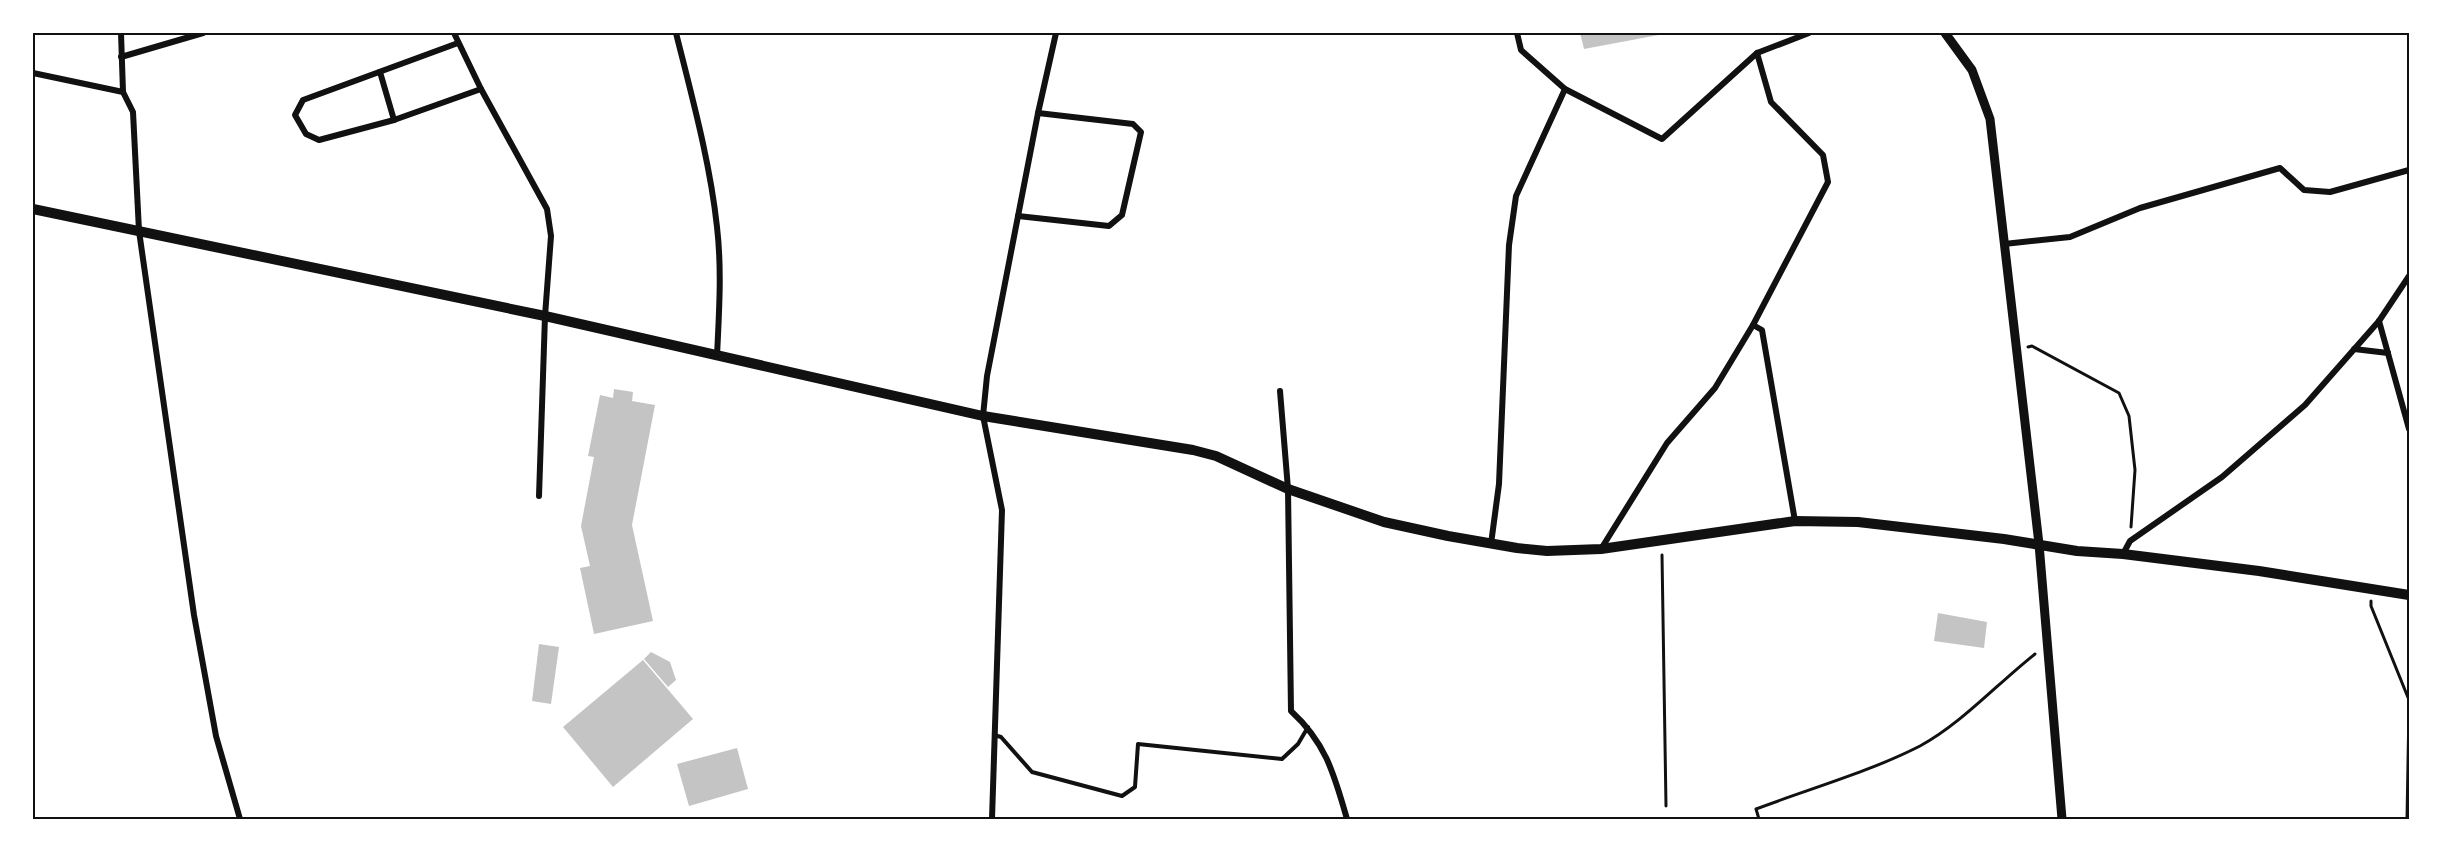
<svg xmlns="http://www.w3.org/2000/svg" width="2442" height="852" font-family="'Golos Text',sans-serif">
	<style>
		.building { fill: #c4c4c4 }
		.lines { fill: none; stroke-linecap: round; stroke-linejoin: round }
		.path { stroke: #111; stroke-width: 3 }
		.service { stroke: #111; stroke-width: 4 }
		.minor { stroke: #111; stroke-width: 6 }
		.tertiary { stroke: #111; stroke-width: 9 }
		.secondary { stroke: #111; stroke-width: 10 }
		.neatline { fill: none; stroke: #111; stroke-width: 2 }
	</style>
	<rect width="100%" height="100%" fill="#fff"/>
	<g class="building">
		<path d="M1580 33H1664V34L1584 49Z"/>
		<path d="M614 389 633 392 632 401 655 405 632 525 653 621 594 634 580 568 590 566 581 526 594 457 588 456 600 395 613 398Z"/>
		<path d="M1938 613 1987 622 1984 648 1934 641Z"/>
		<path d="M539 644 559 647 551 704 532 701Z"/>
		<path d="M651 652 670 662 676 680 668 687 644 659Z"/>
		<path d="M643 660 693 719 613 787 563 727Z"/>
		<path d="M737 748 748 789 689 806 677 764Z"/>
	</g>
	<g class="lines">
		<g class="path">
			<path d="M2028 347 2032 346 2119 393 2129 416 2135 470 2131 527"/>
			<path d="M1662 555 1666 806"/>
			<path d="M2371 601V606L2409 700"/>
			<path d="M1759 819 1756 809C1809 789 1869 772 1920 746 1961 724 1998 683 2035 654"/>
			<path d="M2407 819 2409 707"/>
		</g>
		<path class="service" d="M994 735 1001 737 1032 772 1122 796 1135 787 1138 744 1282 759 1298 744 1308 727"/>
		<g class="minor">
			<path d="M121 33 123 92 133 112 139 231 194 615 216 736 240 819"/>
			<path d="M454 33 481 89 547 209 551 236 545 316 539 496"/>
			<path d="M676 33C692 97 710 162 717 227 722 270 719 313 717 356"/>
			<path d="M1517 33 1521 50 1565 89 1662 139 1757 53 1771 102 1823 155 1828 182 1753 325 1715 388 1667 443 1601 549"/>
			<path d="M458 43 303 100 295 115 306 134 319 140 394 120 481 89"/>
			<path d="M1757 53 1809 33"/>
			<path d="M121 57 203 33"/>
			<path d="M380 72 394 120"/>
			<path d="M33 73 123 92"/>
			<path d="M1018 216 1109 226 1122 215 1141 132 1133 124 1038 113"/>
			<path d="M2004 244 2070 237 2140 208 2280 168 2304 190 2330 192 2409 170"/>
			<path d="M2379 321 2409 429"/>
			<path d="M1753 325 1762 330 1795 521"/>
			<path d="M2354 349 2388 353"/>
			<path d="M1280 391 1288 489 1291 711C1326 743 1334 774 1347 819"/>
			<path d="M1491 544 1499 484 1509 245 1516 196 1565 89"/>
			<path d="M2123 554 2130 541 2222 477 2305 405 2379 321 2409 276"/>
			<path d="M992 819 1002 510 983 416 987 376 1038 113 1056 33"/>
		</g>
		<path class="tertiary" d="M1945 33 1972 70 1990 119 2039 544 2062 819"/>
		<path class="secondary" d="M33 209 545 316 983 416 1193 450 1216 456 1288 489 1384 522 1448 536 1517 548 1547 551 1601 549 1795 521 1858 522 2004 539 2077 551 2123 554 2259 571 2409 595"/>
	</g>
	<rect width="2442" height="852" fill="none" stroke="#ffffff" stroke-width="69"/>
	<rect x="34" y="34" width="2374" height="784" class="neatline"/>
</svg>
